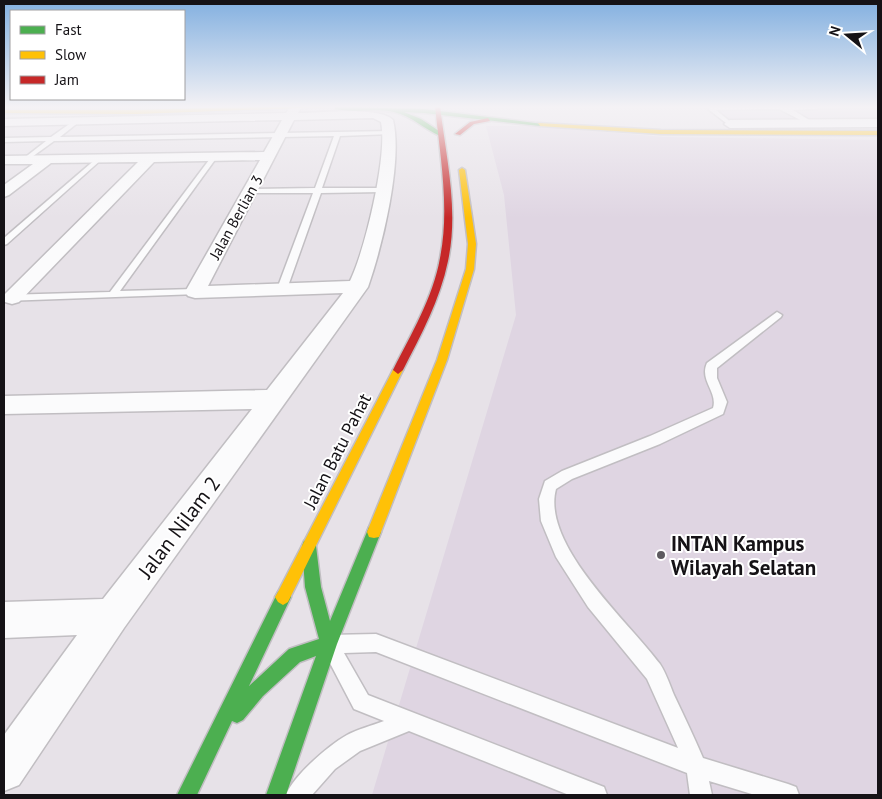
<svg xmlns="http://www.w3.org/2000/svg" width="882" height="799" font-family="'PT Sans',sans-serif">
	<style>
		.built { fill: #dfd5e2 }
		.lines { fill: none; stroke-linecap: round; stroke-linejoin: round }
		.lane-casing { stroke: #c1bec2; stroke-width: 3 }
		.street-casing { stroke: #c1bec2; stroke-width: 3 }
		.fast-casing { stroke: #c1bec2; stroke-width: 3 }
		.slow-casing { stroke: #c1bec2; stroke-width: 3 }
		.jam-casing { stroke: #c1bec2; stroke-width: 3 }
		.lane { fill: #fbfbfc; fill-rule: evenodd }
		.street { fill: #fbfbfc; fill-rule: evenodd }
		.fast { fill: #4caf50; fill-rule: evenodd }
		.slow { fill: #ffc107; fill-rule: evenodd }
		.jam { fill: #c62828; fill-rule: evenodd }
		.poi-dot { fill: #5e5b60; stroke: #fff; stroke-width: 2 }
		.labels { text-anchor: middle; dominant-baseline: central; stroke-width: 4; stroke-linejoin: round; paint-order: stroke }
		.far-street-label { font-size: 15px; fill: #151216; stroke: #fff }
		.street-label { font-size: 18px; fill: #151216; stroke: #fff }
		.near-street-label { font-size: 21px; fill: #151216; stroke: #fff }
		.near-poi-label { font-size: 21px; font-weight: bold; fill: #151216; stroke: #fff; text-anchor: start }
	</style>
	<rect width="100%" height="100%" fill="#e7e2e8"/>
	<g class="built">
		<path d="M707 106H878V124L737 126 726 124 707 109Z"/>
		<path d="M486 126H536L665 137 878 140V795H372L516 315 504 195Z"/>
	</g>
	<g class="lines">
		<g class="lane-casing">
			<g id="lane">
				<path d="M710 106H872L793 110 814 123 812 126 779 109 716 110 732 123 730 126 708 109Z"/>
				<path d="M75 120 80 121 60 137 390 131 392 134 340 136 322 188H382L386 190 382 192 321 193 287 289 282 292 277 289 313 193H250L246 191 250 189 315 188 334 136 54 141 25 162 22 160 23 159 46 141 4 142V138L51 137Z"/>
				<path d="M214 155 217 157 120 291 195 289 199 290V294L4 301V295L110 292 212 156Z"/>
				<path d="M97 158 102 159 7 244 4 245V238Z"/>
				<path d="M777 312 782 315 781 317 717 368V378L727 402 723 414 660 444 572 479 556 489C541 545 629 622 660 664 666 673 670 685 674 695 684 716 694 737 703 758L788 784 796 787 799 795H755L709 781 712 795H690L687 773 376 652 344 653 368 695 604 787 607 795H569L409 731 360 751 335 769 312 795H286C293 776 329 745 347 735 358 729 371 726 384 721L354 709 320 644 323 638 329 635 376 634 678 748 647 679 588 607 556 557 541 521 539 499 545 481 562 471 650 436 713 408C718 392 699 380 707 363Z"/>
			</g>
		</g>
		<g class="street-casing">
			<g id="street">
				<path d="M291 106H299L301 108 298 113C318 113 380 106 393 120 403 161 382 247 368 287L124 628 19 785 4 791V735L77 635 4 638V602L103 599 252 409 4 414V396L267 390 343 293 195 298 188 296 185 292 260 160 154 162 19 302 12 304 5 302V294L138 162 51 163 9 195 4 197V185L33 164H4V156L264 152 282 120 4 126V119L286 113ZM373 118 381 122C388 155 365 250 350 281L208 286 294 120Z"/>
				<path d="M878 119V127L730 128 724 124 730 120Z"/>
			</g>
		</g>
		<g class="fast-casing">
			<g id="fast">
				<path d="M335 107 424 109 543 124 540 126 424 113 404 112 421 119 442 133 440 136C424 129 412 116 394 112 375 108 355 113 335 109Z"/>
				<path d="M374 526 379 527 381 532 337 644 286 795H266L316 656 300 662 263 696 243 720 237 723 232 721 197 795H177L278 592 283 589 288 592 291 597 249 686 289 649 319 639 305 587 302 546 304 541 309 539 314 541 316 546 321 587 330 621 369 527Z"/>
			</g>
		</g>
		<g class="slow-casing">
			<g id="slow">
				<path d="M287 106H353L136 114 4 113V110H136Z"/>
				<path d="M538 123 661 130 878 131V135L661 134 540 126Z"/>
				<path d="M462 168 465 170 476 244 474 269 447 360 381 532 379 537 374 538 369 537 367 532 437 360 466 269 468 244 459 170Z"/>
				<path d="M398 366 403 370 288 602 283 605 278 602 275 597 278 592 393 370Z"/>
			</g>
		</g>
		<g class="jam-casing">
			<g id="jam">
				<path d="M435 106H440C446 157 459 210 448 261 440 300 421 335 403 370L398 374 393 370C411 334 433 298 440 258 450 208 440 156 435 106Z"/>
				<path d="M488 118 490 121 474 124 460 135 455 134 470 122Z"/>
			</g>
		</g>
		<use href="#lane" class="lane"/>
		<use href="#street" class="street"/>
		<use href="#fast" class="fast"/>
		<use href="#slow" class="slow"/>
		<use href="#jam" class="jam"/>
	</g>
	<linearGradient id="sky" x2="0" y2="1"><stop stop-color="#83b0e0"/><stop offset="0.49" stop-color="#f4f2f5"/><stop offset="1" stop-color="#f4f2f5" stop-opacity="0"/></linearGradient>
	<rect width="882" height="218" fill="url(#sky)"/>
	<circle class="poi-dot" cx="661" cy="555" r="5"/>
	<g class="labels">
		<g class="far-street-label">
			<text transform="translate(236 217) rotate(-61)">Jalan Berlian 3</text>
		</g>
		<g class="street-label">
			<text transform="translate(337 451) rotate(-63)">Jalan Batu Pahat</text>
		</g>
		<g class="near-street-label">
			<text transform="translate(179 527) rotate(-53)">Jalan Nilam 2</text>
		</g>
		<g class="near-poi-label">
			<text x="671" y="543">INTAN Kampus<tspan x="671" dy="24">Wilayah Selatan</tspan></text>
		</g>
	</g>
	<rect width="882" height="799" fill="none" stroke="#151216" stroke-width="10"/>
	<rect x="10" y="10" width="175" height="90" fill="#ffffff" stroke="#a1a0a2"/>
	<rect x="20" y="26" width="25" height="8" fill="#4caf50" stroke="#a1a0a2"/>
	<text x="55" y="35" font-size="15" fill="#151216">Fast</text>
	<rect x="20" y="51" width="25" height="8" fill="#ffc107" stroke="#a1a0a2"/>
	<text x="55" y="60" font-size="15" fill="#151216">Slow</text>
	<rect x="20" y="76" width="25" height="8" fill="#c62828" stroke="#a1a0a2"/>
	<text x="55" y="85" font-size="15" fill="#151216">Jam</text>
	<g transform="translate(847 35) rotate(288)" stroke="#ffffff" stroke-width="4" paint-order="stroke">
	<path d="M0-4L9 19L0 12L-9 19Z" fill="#151216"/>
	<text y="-8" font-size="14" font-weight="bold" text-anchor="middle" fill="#151216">N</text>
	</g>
</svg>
